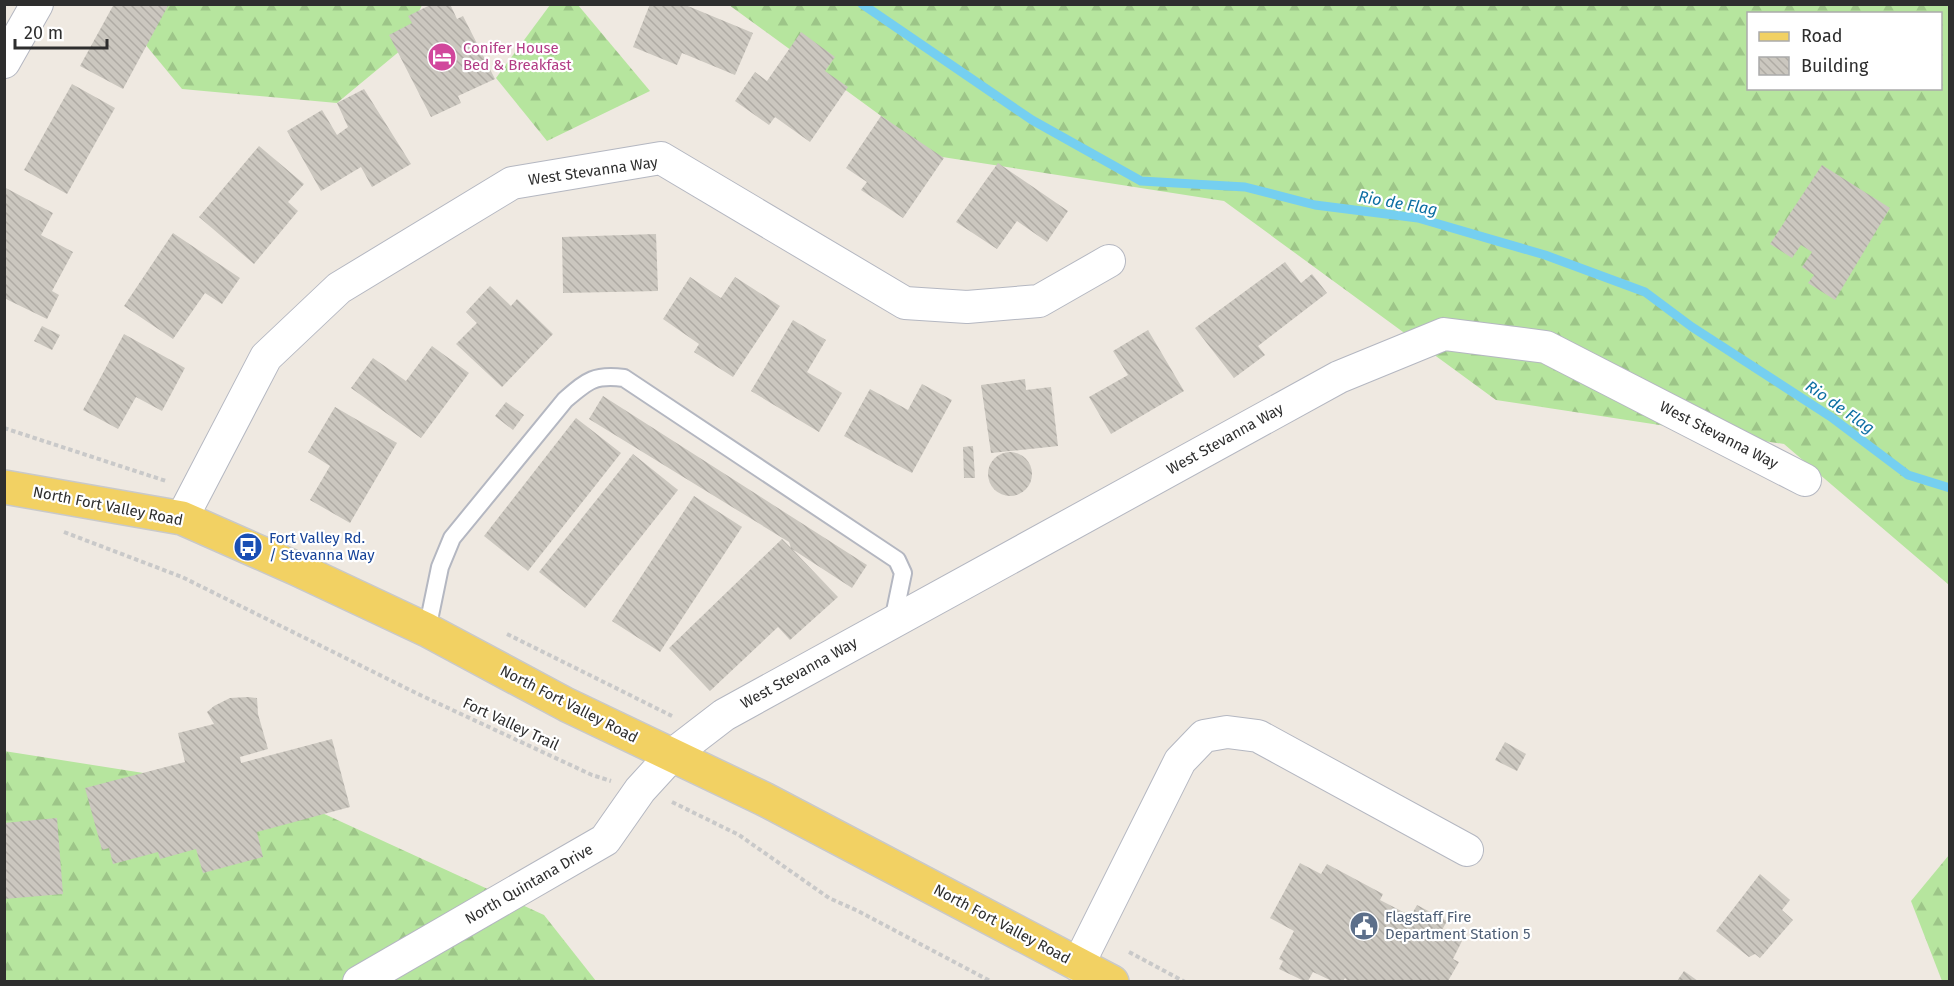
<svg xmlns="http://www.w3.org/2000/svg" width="1954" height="986" font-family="'Fira Sans',sans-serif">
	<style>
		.forest { fill: url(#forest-firs); fill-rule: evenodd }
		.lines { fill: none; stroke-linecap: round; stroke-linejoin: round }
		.stream { stroke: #75cff0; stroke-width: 9 }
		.building { fill: url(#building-back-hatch) }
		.service-casing { stroke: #b4b7c1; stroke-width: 20 }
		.minor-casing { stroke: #b4b7c1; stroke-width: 34 }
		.primary-casing { stroke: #c9c9c9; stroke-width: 36 }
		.path { stroke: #c9c9c9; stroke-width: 4; stroke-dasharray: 4.5 3; stroke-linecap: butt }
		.service { stroke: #fff; stroke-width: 16 }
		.minor { stroke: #fff; stroke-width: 32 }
		.primary { stroke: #f2d163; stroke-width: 33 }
		.labels { text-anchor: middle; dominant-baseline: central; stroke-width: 4.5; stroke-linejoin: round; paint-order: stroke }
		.hotel-label { font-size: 15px; fill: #b23c85; stroke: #fff; text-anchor: start }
		.street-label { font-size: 15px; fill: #2e2e2e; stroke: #fff }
		.transit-label { font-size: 15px; fill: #164399; stroke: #fff; text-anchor: start }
		.service-label { font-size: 15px; fill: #4e5e75; stroke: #fff; text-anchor: start }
		.water-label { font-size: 16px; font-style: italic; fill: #0d6fa3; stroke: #fff }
	</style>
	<defs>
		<pattern id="forest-firs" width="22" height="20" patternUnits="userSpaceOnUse" patternTransform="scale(1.5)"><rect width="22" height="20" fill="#b6e59e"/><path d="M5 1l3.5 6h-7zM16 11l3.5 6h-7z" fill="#9dc588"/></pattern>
		<pattern id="building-back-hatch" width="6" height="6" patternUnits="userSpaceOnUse" patternTransform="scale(1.5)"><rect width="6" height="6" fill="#cbc7bf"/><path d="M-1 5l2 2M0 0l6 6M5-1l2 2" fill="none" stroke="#afaba4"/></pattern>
	</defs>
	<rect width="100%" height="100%" fill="#efe9e1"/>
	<g class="forest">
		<path d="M130 5H422L401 50 337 103 182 89 130 26Z"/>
		<path d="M550 5H578L650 91 547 141 496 78Z"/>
		<path d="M729 5H1949V585L1784 444 1496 400 1224 201 936 156ZM1748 14H1940V88H1748Z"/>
		<path d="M4 751 283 795 544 915 596 981H5Z"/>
		<path d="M1949 855V981H1942L1911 901Z"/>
	</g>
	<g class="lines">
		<path class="stream" d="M862 4 1032 120 1141 181 1245 187 1315 205 1418 218 1545 255 1645 292 1692 327 1831 417 1908 475 1950 488"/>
	</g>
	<g class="building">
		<path d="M114 4H169L123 89 80 66Z"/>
		<path d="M432 4H450L457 19 463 16 495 79 458 96 461 103 431 117 389 35 412 23 408 16Z"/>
		<path d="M650 4H683L753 33 735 75 682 53 677 65 633 47Z"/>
		<path d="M801 32 835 57 825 71 848 87 810 142 775 117 769 125 735 101 755 72 767 81Z"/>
		<path d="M72 84 115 108 67 194 24 170Z"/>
		<path d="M364 89 411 164 372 187 361 167 321 191 287 131 322 110 337 135 348 127 337 103Z"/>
		<path d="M881 116 944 158 903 218 861 190 867 182 846 168Z"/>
		<path d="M259 146 304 184 288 202 298 211 254 264 199 217Z"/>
		<path d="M998 163 1068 211 1047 242 1017 221 997 249 956 222Z"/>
		<path d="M1822 165 1890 208 1835 300 1808 283 1814 275 1802 267 1812 252 1801 245 1792 258 1770 244Z"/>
		<path d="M4 187 53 213 41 235 73 252 52 291 59 295 47 319 4 298Z"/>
		<path d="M173 233 240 278 222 304 205 293 173 339 124 306Z"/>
		<path d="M656 234 658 291 563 293 562 237Z"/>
		<path d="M1285 262 1301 283 1312 274 1327 293 1258 346 1265 355 1234 378 1195 328Z"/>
		<path d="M690 277 721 298 735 277 780 306 733 377 694 352 699 344 663 319Z"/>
		<path d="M490 286 511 306 517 299 553 334 502 387 456 344 477 323 466 312Z"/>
		<path d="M793 320 826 340 807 372 842 393 819 432 751 391Z"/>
		<path d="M42 326 60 335 52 350 34 341Z"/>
		<path d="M1148 330 1184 391 1111 434 1089 397 1128 375 1113 351Z"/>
		<path d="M124 334 185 368 162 411 136 397 118 429 83 410Z"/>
		<path d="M432 346 469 373 421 438 351 388 373 358 406 381Z"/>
		<path d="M1025 379 1026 390 1051 387 1058 446 991 453 981 385Z"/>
		<path d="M922 384 952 400 912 473 844 436 870 389 908 410Z"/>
		<path d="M603 396 867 565 852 588 792 549 838 597 790 640 778 627 710 691 669 648 782 539 791 548 789 542 589 419Z"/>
		<path d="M506 402 524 415 513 430 495 416Z"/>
		<path d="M335 407 397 443 350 523 310 500 330 466 308 452Z"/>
		<path d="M576 418 621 453 528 571 484 536Z"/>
		<path d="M973 446 975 478H964L963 447Z"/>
		<circle cx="1010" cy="474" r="22"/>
		<path d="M633 454 678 490 585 608 539 572Z"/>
		<path d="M694 496 742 527 660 652 612 621Z"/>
		<path d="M248 697 257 698 258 714 268 749 240 757 241 763 332 739 350 807 257 832 263 857 203 873 196 849 160 859 158 852 113 864 109 848 102 850 85 788 185 762 178 733 214 724 207 712 214 706 230 698Z"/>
		<path d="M1505 742 1526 754 1517 771 1495 760Z"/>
		<path d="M57 818 63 894 4 899V823Z"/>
		<path d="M1300 863 1321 874 1327 864 1383 894 1380 900 1411 916 1417 905 1447 921 1442 930 1462 941 1453 959 1459 962 1448 981H1348L1345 978 1343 981H1332L1313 972 1308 981H1304L1279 969 1283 961 1279 959 1294 931 1270 918Z"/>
		<path d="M1760 874 1790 900 1782 910 1793 920 1760 958 1755 954 1749 957 1716 931Z"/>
		<path d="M1684 971 1698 981H1677Z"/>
	</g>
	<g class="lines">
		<g class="service-casing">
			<path id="service" d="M427 630 440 567 452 538 565 400C587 381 594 374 624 378L897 560 903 573 893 621"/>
		</g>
		<g class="minor-casing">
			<g id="minor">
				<path d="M4 62 37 4"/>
				<path d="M182 518 266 357 339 288 512 183 661 158 905 303 967 307 1039 301 1109 261"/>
				<path d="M1078 965 1180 761 1204 736 1227 732 1258 736 1467 850"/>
				<path d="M359 982 605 840 640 790 672 755 724 715 1339 377 1444 334 1546 347 1805 480"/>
			</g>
		</g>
		<g class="primary-casing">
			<path id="primary" d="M4 487 182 518 295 568 427 630 567 705 764 799 1112 982"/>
		</g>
		<g class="path">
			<path d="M4 428 166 481"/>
			<path d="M64 532 182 577 418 694 592 775 611 781"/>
			<path d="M507 634 672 716"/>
			<path d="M672 802 739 835 829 898 858 911 992 982"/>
			<path d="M1129 952 1185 982"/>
		</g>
		<use href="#service" class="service"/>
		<use href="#minor" class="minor"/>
		<use href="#primary" class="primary"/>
	</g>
	<defs>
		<g id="hotel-disc" transform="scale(1.5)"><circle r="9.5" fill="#d1479c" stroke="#fff"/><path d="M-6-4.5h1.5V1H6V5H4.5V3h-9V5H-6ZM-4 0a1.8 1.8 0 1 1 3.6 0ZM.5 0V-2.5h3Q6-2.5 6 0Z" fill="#fff"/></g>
		<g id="bus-disc" transform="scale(1.5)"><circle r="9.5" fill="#1a4fb4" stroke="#fff"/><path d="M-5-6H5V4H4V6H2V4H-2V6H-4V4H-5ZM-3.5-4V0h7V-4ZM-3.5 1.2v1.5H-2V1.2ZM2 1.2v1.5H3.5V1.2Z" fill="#fff"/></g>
		<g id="civic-disc" transform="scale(1.5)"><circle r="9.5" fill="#5c6f8a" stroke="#fff"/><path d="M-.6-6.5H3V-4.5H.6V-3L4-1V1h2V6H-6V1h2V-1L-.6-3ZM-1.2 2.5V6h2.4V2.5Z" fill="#fff"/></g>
	</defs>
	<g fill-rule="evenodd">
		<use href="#hotel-disc" x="442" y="57"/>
		<use href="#bus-disc" x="248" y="547"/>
		<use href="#civic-disc" x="1364" y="926"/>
	</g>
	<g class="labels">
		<g class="hotel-label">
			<text x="463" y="48">Conifer House<tspan x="463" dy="17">Bed &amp; Breakfast</tspan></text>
		</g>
		<g class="street-label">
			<text transform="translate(593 171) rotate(-8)">West Stevanna Way</text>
			<text transform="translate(1719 435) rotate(27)">West Stevanna Way</text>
			<text transform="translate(1225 439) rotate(-29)">West Stevanna Way</text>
			<text transform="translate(108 506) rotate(11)">North Fort Valley Road</text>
			<text transform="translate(799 673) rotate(-29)">West Stevanna Way</text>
			<text transform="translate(569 704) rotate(27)">North Fort Valley Road</text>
			<text transform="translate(511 724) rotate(25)">Fort Valley Trail</text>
			<text transform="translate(529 884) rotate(-30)">North Quintana Drive</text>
			<text transform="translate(1002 924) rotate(28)">North Fort Valley Road</text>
		</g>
		<g class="transit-label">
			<text x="269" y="538">Fort Valley Rd.<tspan x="269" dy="17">/ Stevanna Way</tspan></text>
		</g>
		<g class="service-label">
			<text x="1385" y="917">Flagstaff Fire<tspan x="1385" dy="17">Department Station 5</tspan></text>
		</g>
		<g class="water-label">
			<text transform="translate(1398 203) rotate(10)">Rio de Flag</text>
			<text transform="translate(1840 407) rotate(35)">Rio de Flag</text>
		</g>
	</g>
	<rect width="1954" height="986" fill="none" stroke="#2e2e2e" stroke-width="12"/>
	<rect x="1747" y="12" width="195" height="78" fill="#ffffff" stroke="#ababab" stroke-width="1.5"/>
	<rect x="1759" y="32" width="30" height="9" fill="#f2d163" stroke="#ababab" stroke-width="1.5"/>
	<text x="1801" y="42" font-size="18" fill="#2e2e2e">Road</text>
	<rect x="1759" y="57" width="30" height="18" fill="url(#building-back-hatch)" stroke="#ababab" stroke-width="1.5"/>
	<text x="1801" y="72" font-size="18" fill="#2e2e2e">Building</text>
	<path d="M15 39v9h92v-9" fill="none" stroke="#2e2e2e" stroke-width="3"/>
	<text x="24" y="39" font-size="18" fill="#2e2e2e" stroke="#ffffff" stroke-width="4.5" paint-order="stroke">20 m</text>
</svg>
